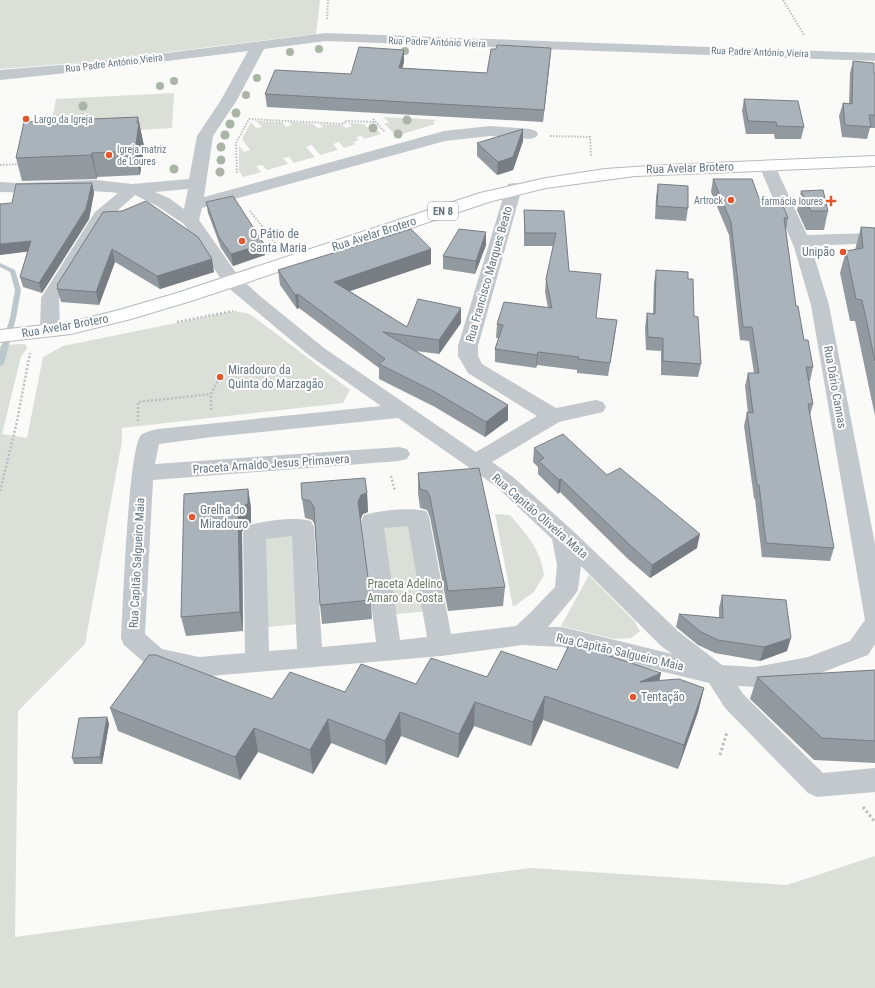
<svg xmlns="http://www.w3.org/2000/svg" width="875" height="988" font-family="'Roboto Condensed',sans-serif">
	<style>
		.green { fill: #dadfd7 }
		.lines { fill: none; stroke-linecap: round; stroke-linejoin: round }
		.stream { fill: #bbc7cb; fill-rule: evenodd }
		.major-casing { stroke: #b5babe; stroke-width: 2 }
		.path-far2 { stroke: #bbbfc2; stroke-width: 2; stroke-dasharray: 1.5 1.5; stroke-linecap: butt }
		.path-far1 { stroke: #bbbfc2; stroke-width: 2.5; stroke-dasharray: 2 2; stroke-linecap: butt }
		.path { stroke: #bbbfc2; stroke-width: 3; stroke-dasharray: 2.5 2.5; stroke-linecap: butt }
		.minor { fill: #c3c8cc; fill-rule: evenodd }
		.major { fill: #fff; fill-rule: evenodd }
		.tree { fill: #aab4a7 }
		.wall { fill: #929a9f }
		.shaded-wall { fill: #777d82 }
		.building { fill: #aab3b9; stroke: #777d82 }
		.poi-dot { fill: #e4572e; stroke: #fff; stroke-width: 1.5 }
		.labels { text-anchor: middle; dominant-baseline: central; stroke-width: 4; stroke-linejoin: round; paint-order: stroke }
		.far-street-label { font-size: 10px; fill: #657683; stroke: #fff }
		.far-poi-label { font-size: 10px; fill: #657683; stroke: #fff; text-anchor: start }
		.shield { fill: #fff; stroke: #939fa8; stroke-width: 1 }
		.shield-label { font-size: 11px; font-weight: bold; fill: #657683 }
		.street-label { font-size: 12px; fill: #657683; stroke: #fff }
		.poi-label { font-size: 12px; fill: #657683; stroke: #fff; text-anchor: start }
		.park-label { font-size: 12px; fill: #687a64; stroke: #fff }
	</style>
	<rect width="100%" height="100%" fill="#fafaf8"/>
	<g class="green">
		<path d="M0 0H320L316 34 88 62 0 69Z"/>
		<path d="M174 93 172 128 49 135 56 99Z"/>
		<path d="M383 117 402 118 408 122 411 121 408 118 438 120 433 121 435 124 402 134 399 131 394 133 384 124 389 122Z"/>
		<path d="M256 121 282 122 286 127 292 125 289 122 313 124 318 128 323 127 320 124 342 125 346 128 352 126 348 123 364 124 370 130 376 129 381 134 364 139 362 136 356 137 359 140 353 142 356 144 344 148 339 142 333 144 338 150 320 155 312 145 306 147 315 157 294 163 289 157 283 158 288 164 267 170 262 165 256 166 261 172 243 177 239 171V146L244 152 250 150 242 139 251 122 256 128 262 127Z"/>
		<path d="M235 311 250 314 350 390 343 403 122 428V441L85 644 18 711 15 937 531 868 787 885 875 856V988H0V345L25 344 27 348 21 357 2 434 27 438 43 357 63 346Z"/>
		<path d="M495 514 510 515C527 535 540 548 544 575L534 592 513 607Z"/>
		<path d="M416 520 430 611 386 615 376 524Z"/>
		<path d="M298 530 306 623 260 628 256 534Z"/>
		<path d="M589 575 635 622 640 631 631 638 614 639 561 626Z"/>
	</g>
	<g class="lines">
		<path class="stream" d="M0 263 15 270 21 290 16 318 4 364 0 366V351L10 318 15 290 10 272 0 267Z"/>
		<g class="major-casing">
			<path id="major" d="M875 156V166L635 176 546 188 492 201 191 301 131 319 71 334 0 342V330L71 322 119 310 177 293 480 193 546 178 605 169 665 165Z"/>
		</g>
		<g class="path-far2">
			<path d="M783 0 804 35"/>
			<path d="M327 19 328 0"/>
			<path d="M373 119 385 132"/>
			<path d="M550 136 590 137"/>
			<path d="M590 136 591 157"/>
			<path d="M0 165 20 164"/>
			<path d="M237 173 236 143 249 119 344 124 345 121 376 122"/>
			<path d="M250 211 276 244"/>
		</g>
		<g class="path-far1">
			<path d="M177 322 233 311"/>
			<path d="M211 410V394L220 377"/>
			<path d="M138 421V402L211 394"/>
			<path d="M391 476 395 491"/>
			<path d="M0 491 16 426 30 353"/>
		</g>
		<g class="path">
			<path d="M720 755 727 732"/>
			<path d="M863 807 875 822"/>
		</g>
		<path class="minor" d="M326 33 875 53V61L326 41 264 49 237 100 213 136 204 197 444 131 490 126 530 129 536 131 538 134 536 137 530 139 490 136 445 141 202 208 199 220 239 277 260 296 324 348 476 452 537 416 468 373 458 356V346L506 188 508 184 514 183 520 184 522 188 478 346V356L482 364 556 408 596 400 603 402 606 407 603 412 559 422 492 462 513 477 571 529 679 632 722 665 755 667 808 657 850 641 865 620 811 305 794 247 760 168 763 161 769 160 775 161 777 165 776 168 807 235 875 233V243L811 246 829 305 875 544V644L868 655 810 677 755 687 738 686 743 694 823 773 875 768V792L817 797 808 793 725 708 709 683 562 647 522 645 441 656 199 677 146 664 124 645 121 638C123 609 128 449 141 435 145 432 153 430 158 429L381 406 310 356 225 285 184 224 157 206 135 195 108 219 59 298 60 331 57 335 50 337 43 335 40 331 41 298 95 212 118 193C79 188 39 194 0 192V182L18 183 96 180 132 184 189 179 197 136 221 100 248 51 95 70 0 80V70L95 62ZM188 189 184 209 169 198 155 192ZM398 418 497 487 552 539 557 565 555 587 530 613 516 626 451 634 429 517 426 511C411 507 380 510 364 515L361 521 376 642 322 647 314 527 311 521C295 516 262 521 246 526L243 532 245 653 199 657 162 649 145 634 153 480 399 461 407 459 410 454 407 449 399 447 155 464 159 444 212 437ZM408 526 427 637 400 640 384 528ZM292 536 297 649 269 651 266 539ZM581 566 661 646 672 654 562 627H548L574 596 578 590Z"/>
		<use href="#major" class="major"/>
	</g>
	<g class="tree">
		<circle cx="319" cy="49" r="4"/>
		<circle cx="405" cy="51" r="4"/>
		<circle cx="290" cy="52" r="4"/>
		<circle cx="257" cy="78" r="4"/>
		<circle cx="174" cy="81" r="4"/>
		<circle cx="160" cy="86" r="4"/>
		<circle cx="246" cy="95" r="4"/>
		<circle cx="83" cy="106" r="4.5"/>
		<circle cx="236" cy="113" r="4.5"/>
		<circle cx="407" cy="120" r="4.5"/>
		<circle cx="230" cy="124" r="4.5"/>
		<circle cx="373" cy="128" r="4.5"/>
		<circle cx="398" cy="134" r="4.5"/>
		<circle cx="225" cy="135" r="4.5"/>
		<circle cx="221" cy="147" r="4.5"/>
		<circle cx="221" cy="160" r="4.5"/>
		<circle cx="174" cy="169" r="4.5"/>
		<circle cx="220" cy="172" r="4.5"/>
	</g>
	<g class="wall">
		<path d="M404 50V62L402 68 487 73 550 60 543 122 267 107 265 94 351 74Z"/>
		<path d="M853 61 875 73V128H870L867 139 842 137 839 116 843 103 849 104 850 73Z"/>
		<path d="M744 99 804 127 801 139H775L774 134H746L742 111Z"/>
		<path d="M139 123 144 146 140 175 97 177V179L22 181 16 158Z"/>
		<path d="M523 141 513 170 497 175 477 156V143Z"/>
		<path d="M713 179 760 201 788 218 786 230 796 306 804 340 813 367 810 381H809L813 404 810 415 834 548 830 561 762 557 755 499 754 498 744 426 747 412 748 413 745 386 748 373H754L749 341 740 340 729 235 711 192Z"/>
		<path d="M92 183 94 193 89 219 42 293 23 287 20 277 27 252 12 203Z"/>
		<path d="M658 184 688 208 686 221 655 219 656 197Z"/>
		<path d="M801 191 828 211 824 230H806L797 210Z"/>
		<path d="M206 202 264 244 265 255 233 266 221 248 208 213Z"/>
		<path d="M524 210 564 211 569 271 596 318 615 334 608 376 577 373V370L537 365 536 368 495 362V349L499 338H496L497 324 548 308 545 292 546 279 553 246H524Z"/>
		<path d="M103 212 214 272 160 289 115 262 99 305 61 302 57 289 58 287 57 285Z"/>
		<path d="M861 227 875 228V416L855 321H850L840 273 846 251 855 250Z"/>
		<path d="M486 245 475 274 443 269V256Z"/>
		<path d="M431 249V264L350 291 407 327 461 323 439 354 416 351 508 405V420L485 437 435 407 379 379V368L299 308 297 309 280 285 278 270Z"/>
		<path d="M656 270 688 279 701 364 698 377 661 375V351L646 350 645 327 647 313 653 314 654 283Z"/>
		<path d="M534 448 607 475 697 548 650 578 627 558 560 492 558 494 538 474V467L533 462Z"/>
		<path d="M418 473 505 587 503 606 448 611 430 517 427 510 420 508 418 493Z"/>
		<path d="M248 489 251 508V523L245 525 242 532 243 631 186 636 181 617Z"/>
		<path d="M367 493 368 512 363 514 360 519 371 600 372 619 322 624 320 605 315 525 312 520 305 518 302 499Z"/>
		<path d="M722 595 787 651 760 661 715 653 698 645 676 627 679 614 719 618V608Z"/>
		<path d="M557 670 660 681 704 688 698 712 678 769 543 720 531 746 474 726 458 758 401 736 386 765 331 743 313 774 258 752 240 780 118 731 110 708 272 699Z"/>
		<path d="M875 670V763L814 760 750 699 757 677Z"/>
		<path d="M107 717 109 724 102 764H74L72 758Z"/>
	</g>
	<g class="shaded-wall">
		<path d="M551 48 550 60 543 122 544 110Z"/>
		<path d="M404 50V62L399 81V68Z"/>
		<path d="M138 117 144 146 140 175 135 151Z"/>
		<path d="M523 129V141L513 170 497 175 498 162Z"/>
		<path d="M92 153 97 177V179L91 155Z"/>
		<path d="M92 183 94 193 89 219 42 293 39 283Z"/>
		<path d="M486 232V245L475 274 476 261Z"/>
		<path d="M31 241 33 251 0 255V244Z"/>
		<path d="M264 244 265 255 233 266 231 254Z"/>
		<path d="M112 249 115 262 99 305 96 292Z"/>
		<path d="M431 249V264L335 296 334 282Z"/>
		<path d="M212 259 214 272 160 289 157 276Z"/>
		<path d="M298 294 299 308 297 309 295 295Z"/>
		<path d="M461 308V323L439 354V340Z"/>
		<path d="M617 320 615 334 608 376 610 363Z"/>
		<path d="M538 352 537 365 536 368 537 355Z"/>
		<path d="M508 405V420L485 437 486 422Z"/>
		<path d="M561 479 560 492 558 494 559 480Z"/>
		<path d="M248 489 251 508V523L245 525 242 532 243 631 240 612 238 512Z"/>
		<path d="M367 493 368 512 363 514 360 521 358 502 361 495Z"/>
		<path d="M700 534 697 548 650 578 652 565Z"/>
		<path d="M791 638 787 651 760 661 764 647Z"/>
		<path d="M661 673 656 698 640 682Z"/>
		<path d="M704 688 698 712 678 769 684 745Z"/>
		<path d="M545 696 543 720 531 746 533 722Z"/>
		<path d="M475 702 474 726 458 758 459 734Z"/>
		<path d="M400 712 401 736 386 765 385 741Z"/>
		<path d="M107 717 109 724 102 764 100 757Z"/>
		<path d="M328 719 331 743 313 774 310 750Z"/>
		<path d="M254 728 258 752 240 780 235 757Z"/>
	</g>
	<g class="building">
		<path d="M497 45 551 48 544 110 265 94 275 70 351 74 359 47 404 50 399 68 487 73 491 49H496Z"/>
		<path d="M853 61 874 63V73H875V115H869L871 127 845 125 843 103 852 104Z"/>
		<path d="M744 99 798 101 804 127 777 126 776 122 748 121Z"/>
		<path d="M138 117 137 123H139L135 151 92 153 91 155 16 158 24 122Z"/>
		<path d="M523 129 513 157 498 162 477 143Z"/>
		<path d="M713 179H752L760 201 780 199 788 218H784L796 306H798L804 340H808L813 367H806L813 404H808L834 548 766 543 759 485H757L747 412 753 413 748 373H759L752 327H743L731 222Z"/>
		<path d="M92 183 86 209 39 283 20 277 31 241 0 244V204L12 203 16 184Z"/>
		<path d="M658 184 688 186V208L657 206Z"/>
		<path d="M823 190 828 211H811L801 191Z"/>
		<path d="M233 196 264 244 231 254 219 237 206 202Z"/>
		<path d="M146 201 198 237 212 259 157 276 112 249 96 292 57 289 58 286 57 285 103 212 122 211Z"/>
		<path d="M524 210 564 211 569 271 601 274 596 318 617 320 610 363 578 359 579 357 538 352 537 355 495 349 503 325 497 324 504 302 552 308 546 279 556 233H525Z"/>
		<path d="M861 227 875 228V361L862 300 856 299 846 251 863 248Z"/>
		<path d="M411 229 431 249 334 282 407 327 418 299 461 308 439 340 383 332 508 405 486 422 435 392 379 364 385 359 298 294 295 295 278 270Z"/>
		<path d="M459 229 486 232 476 261 443 256Z"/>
		<path d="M656 270 688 272V279H693L694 316 698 317 701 364 663 361V338L648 337 647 313 655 314Z"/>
		<path d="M563 434 607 475 620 468 700 534 652 565 630 545 561 479 559 480 539 461 544 458 534 448Z"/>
		<path d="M479 468 505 587 448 591 430 497 427 491 420 489 418 473Z"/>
		<path d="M365 478 367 493 361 495 358 502 371 600 320 605 314 507 310 501 302 499 301 483Z"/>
		<path d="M248 489V504L242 506 238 512 240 612 181 617 184 494Z"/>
		<path d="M722 595 786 600 791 638 764 647 718 640 701 632 679 614 723 618Z"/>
		<path d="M570 643 661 673 640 682 679 679 704 688 684 745 545 696 533 722 475 702 459 734 400 712 385 741 328 719 310 750 254 728 235 757 110 708 149 655H156L272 699 290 672 345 692 361 664 416 684 431 658 487 677 501 651 557 670Z"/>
		<path d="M875 670V741L822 738 757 677Z"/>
		<path d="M107 717 100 757 72 758 79 718Z"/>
	</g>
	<g class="poi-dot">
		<circle cx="26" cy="119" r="4"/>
		<circle cx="109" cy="155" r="4"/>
		<circle cx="731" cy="200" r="4"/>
		<path d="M829 195h4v4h4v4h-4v4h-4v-4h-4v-4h4z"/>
		<circle cx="242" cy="241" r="4"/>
		<circle cx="843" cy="252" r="4"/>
		<circle cx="220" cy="377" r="4"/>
		<circle cx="192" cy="517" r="4"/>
		<circle cx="633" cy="697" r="4"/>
	</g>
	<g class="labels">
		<g class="far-street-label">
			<text transform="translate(437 42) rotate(2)">Rua Padre António Vieira</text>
			<text transform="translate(760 52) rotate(2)">Rua Padre António Vieira</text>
			<text transform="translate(114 63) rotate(-7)">Rua Padre António Vieira</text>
		</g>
		<g class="far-poi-label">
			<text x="34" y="119">Largo da Igreja</text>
			<text x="117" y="149">Igreja matriz<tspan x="117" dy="12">de Loures</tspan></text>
			<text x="723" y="200" text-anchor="end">Artrock</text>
			<text x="823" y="201" text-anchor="end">farmácia loures</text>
		</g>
		<rect class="shield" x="428" y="202" width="30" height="18" rx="3"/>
		<g class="shield-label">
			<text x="443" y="211">EN 8</text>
		</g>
		<g class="street-label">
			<text transform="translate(690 168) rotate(-2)">Rua Avelar Brotero</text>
			<text transform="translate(374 234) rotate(-18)">Rua Avelar Brotero</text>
			<text transform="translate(489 274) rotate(-74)">Rua Francisco Marques Beato</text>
			<text transform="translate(65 326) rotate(-10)">Rua Avelar Brotero</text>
			<text transform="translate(835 387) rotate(80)">Rua Dário Cannas</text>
			<text transform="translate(271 464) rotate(-4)">Praceta Arnaldo Jesus Primavera</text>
			<text transform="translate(540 516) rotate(41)">Rua Capitão Oliveira Mata</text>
			<text transform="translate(137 563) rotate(-87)">Rua Capitão Salgueiro Maia</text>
			<text transform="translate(620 652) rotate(13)">Rua Capitão Salgueiro Maia</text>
		</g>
		<g class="poi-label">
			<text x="250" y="234">O Pátio de<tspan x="250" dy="14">Santa Maria</tspan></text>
			<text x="835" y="252" text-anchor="end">Unipão</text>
			<text x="228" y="370">Miradouro da<tspan x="228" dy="14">Quinta do Marzagão</tspan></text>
			<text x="200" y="510">Grelha do<tspan x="200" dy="14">Miradouro</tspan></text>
			<text x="641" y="697">Tentação</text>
		</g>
		<g class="park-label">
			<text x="405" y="584">Praceta Adelino<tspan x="405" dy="14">Amaro da Costa</tspan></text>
		</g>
	</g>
</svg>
